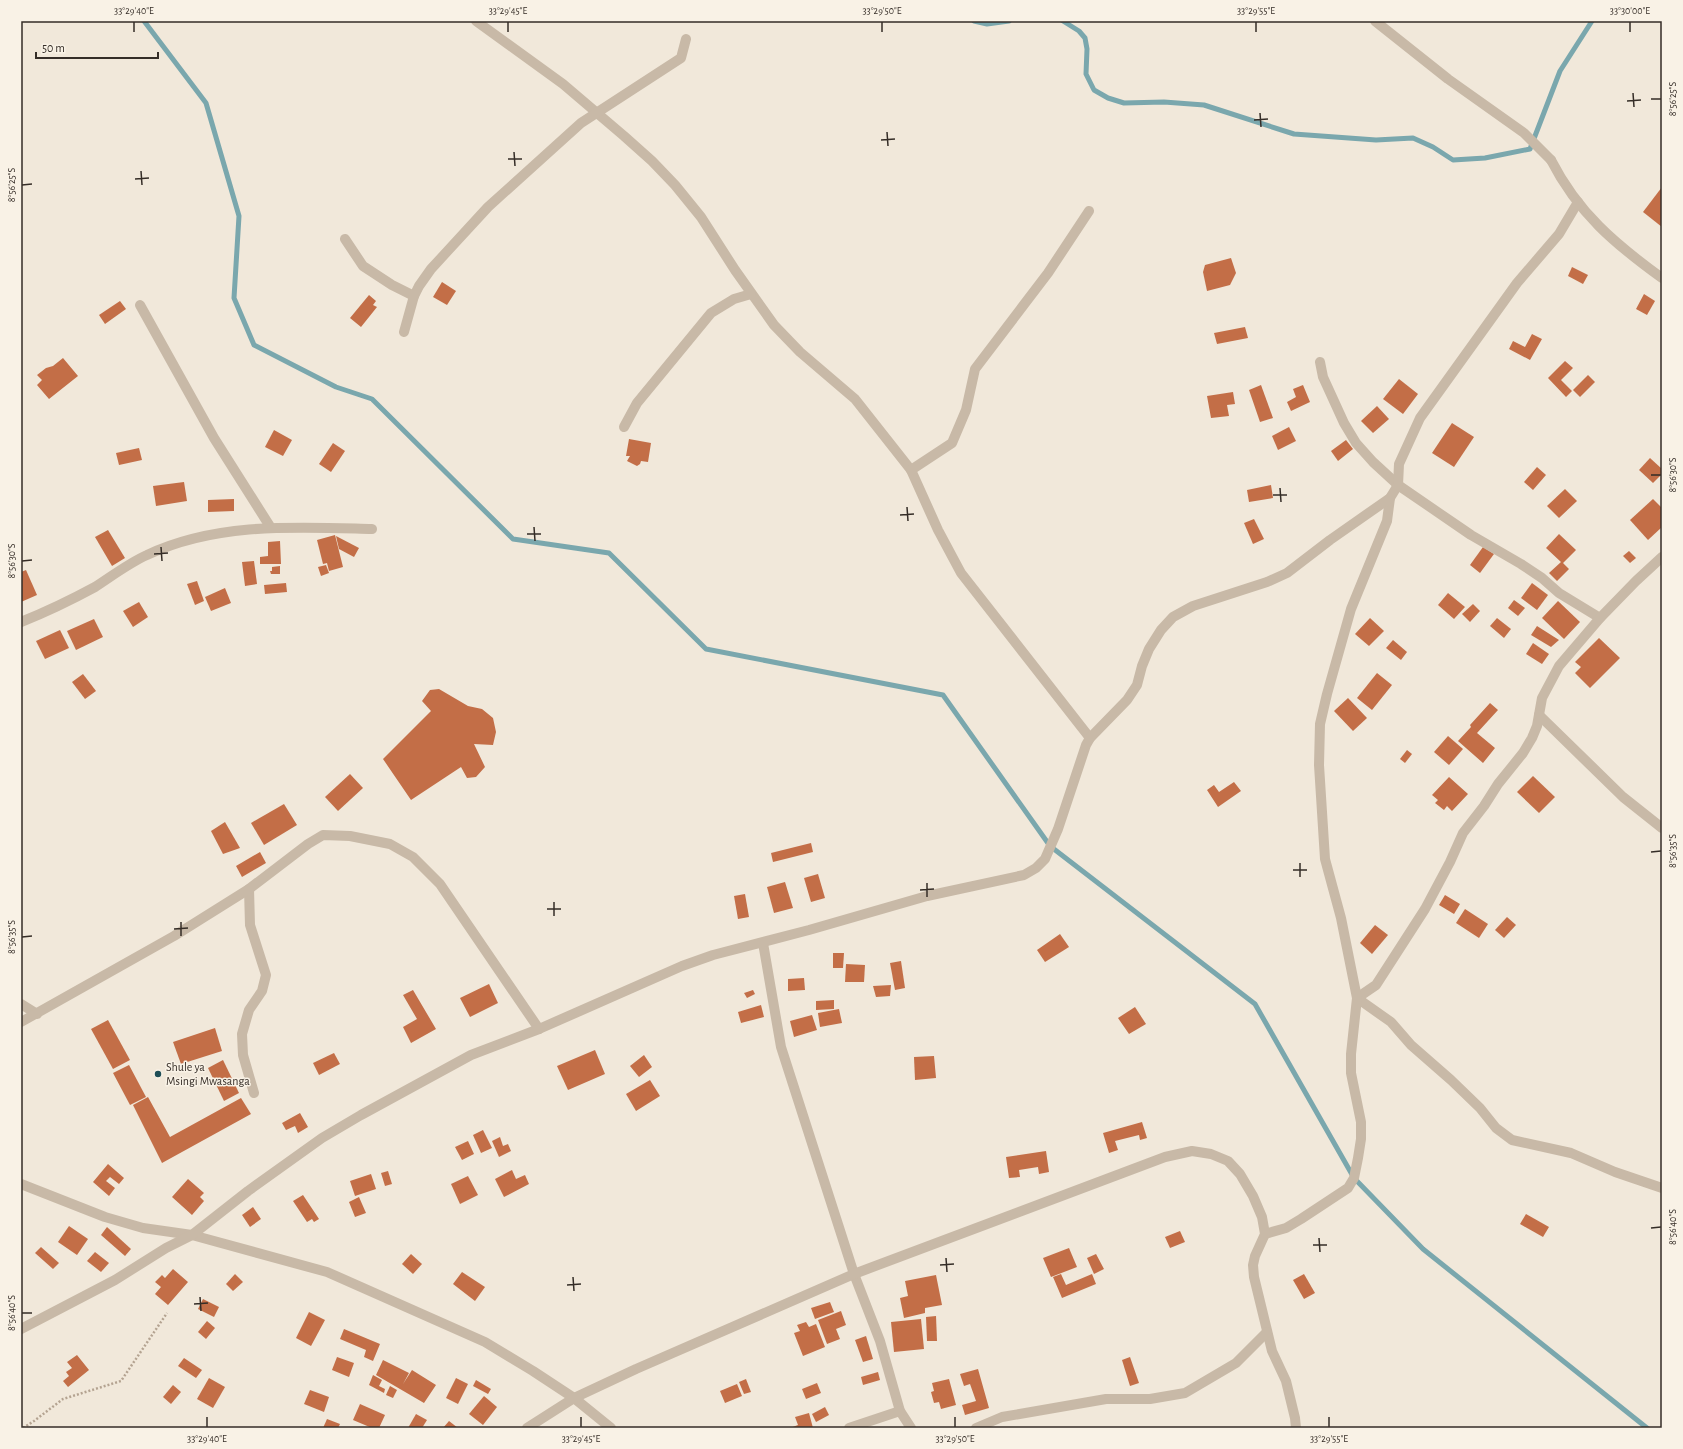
<svg xmlns="http://www.w3.org/2000/svg" width="1683" height="1449" font-family="'Alegreya Sans',sans-serif">
	<style>
		.lines { fill: none; stroke-linecap: round; stroke-linejoin: round }
		.stream { stroke: #7aa7ad; stroke-width: 5 }
		.building { fill: #c36e47 }
		.path { stroke: #b4a391; stroke-width: 2.5; stroke-dasharray: 2 2; stroke-linecap: butt }
		.minor { stroke: #c8b9a7; stroke-width: 10 }
		.tertiary { stroke: #c8b9a7; stroke-width: 10 }
		.ticks { fill: none; stroke: #352d27; stroke-width: 1.5 }
		.poi-dot { fill: #1e4d55; stroke: #f9f2e6; stroke-width: 1.5 }
		.labels { text-anchor: middle; dominant-baseline: central; stroke-width: 3; stroke-linejoin: round; paint-order: stroke }
		.poi-label { font-size: 12px; fill: #352d27; stroke: #f9f2e6; text-anchor: start }
		.neatline { fill: none; stroke: #352d27; stroke-width: 1.5 }
		.ticks-label { font-size: 10px; text-anchor: middle; fill: #352d27 }
	</style>
	<rect width="100%" height="100%" fill="#f1e8da"/>
	<g class="lines">
		<g class="stream">
			<path d="M144 21 206 103 239 216 234 298 254 345 336 387 372 399 513 539 609 553 706 649 943 695 1050 846 1255 1004 1354 1178 1423 1249 1647 1428"/>
			<path d="M974 21 987 24 1009 21"/>
			<path d="M1063 21 1079 31 1085 38 1087 49 1086 74 1094 90 1108 98 1124 103 1164 102 1204 105 1294 134 1376 140 1413 138 1433 147 1453 160 1485 158 1530 149 1560 71 1592 21"/>
		</g>
	</g>
	<g class="building">
		<path d="M1662 187V227L1643 212Z"/>
		<path d="M1231 258 1236 273 1230 285 1207 291 1203 272 1205 265Z"/>
		<path d="M1572 267 1588 275 1583 284 1568 276Z"/>
		<path d="M442 282 456 291 447 305 433 297Z"/>
		<path d="M1644 294 1655 301 1647 315 1636 309Z"/>
		<path d="M369 295 376 301 373 305 377 307 361 327 350 318Z"/>
		<path d="M120 301 126 309 105 324 99 315Z"/>
		<path d="M1245 327 1248 338 1217 344 1214 333Z"/>
		<path d="M1532 334 1542 339 1530 360 1509 349 1513 341 1525 347Z"/>
		<path d="M63 358 78 376 49 399 37 385 42 380 37 375 46 368 53 366Z"/>
		<path d="M1565 361 1573 368 1561 380 1572 391 1566 397 1548 378Z"/>
		<path d="M1588 375 1595 382 1580 397 1573 390Z"/>
		<path d="M1399 379 1418 394 1403 414 1383 399Z"/>
		<path d="M1261 385 1273 418 1260 422 1249 390Z"/>
		<path d="M1303 385 1310 402 1291 411 1287 402 1296 397 1293 389Z"/>
		<path d="M1233 392 1235 404 1227 405 1229 416 1211 418 1207 396Z"/>
		<path d="M1377 406 1389 419 1373 433 1361 421Z"/>
		<path d="M1452 423 1474 437 1454 467 1432 453Z"/>
		<path d="M1289 427 1296 441 1278 450 1272 436Z"/>
		<path d="M274 430 292 440 283 456 265 447Z"/>
		<path d="M629 439 651 443 648 462 641 461 640 464 637 466 627 461 630 456H626Z"/>
		<path d="M1346 440 1353 449 1338 461 1331 451Z"/>
		<path d="M333 443 345 451 331 472 319 464Z"/>
		<path d="M139 448 142 460 119 465 116 453Z"/>
		<path d="M1650 458 1662 469V474L1653 483 1639 470Z"/>
		<path d="M1537 467 1546 475 1533 490 1524 482Z"/>
		<path d="M184 482 187 501 156 506 153 486Z"/>
		<path d="M1271 485 1273 498 1249 502 1247 490Z"/>
		<path d="M1565 489 1577 501 1559 518 1547 506Z"/>
		<path d="M234 499V511L208 512V500Z"/>
		<path d="M1653 499 1662 508V527L1648 540 1630 520Z"/>
		<path d="M1254 519 1264 539 1253 544 1244 523Z"/>
		<path d="M108 530 125 558 112 566 95 537Z"/>
		<path d="M1559 534 1576 550 1563 563 1569 569 1557 581 1549 573 1561 562 1546 548Z"/>
		<path d="M335 535 343 567 329 571 327 563 323 564 317 540Z"/>
		<path d="M336 536 359 548 354 557 339 549Z"/>
		<path d="M280 541 281 564H260V557L268 556V542Z"/>
		<path d="M1483 547 1494 554 1480 573 1470 565Z"/>
		<path d="M1629 551 1636 558 1630 563 1623 556Z"/>
		<path d="M254 561 257 584 245 586 242 562Z"/>
		<path d="M326 565 329 573 321 576 318 567Z"/>
		<path d="M280 566V574H271L270 571H272V567Z"/>
		<path d="M26 570 37 595 21 602V572Z"/>
		<path d="M197 581 204 601 195 605 187 584Z"/>
		<path d="M286 583 287 592 265 594 264 585Z"/>
		<path d="M1532 583 1548 595 1537 610 1521 598Z"/>
		<path d="M225 588 231 603 211 611 205 597Z"/>
		<path d="M1448 593 1465 607 1454 619 1438 605Z"/>
		<path d="M1514 600 1525 608 1518 616 1508 608Z"/>
		<path d="M1558 601 1580 622 1564 639 1542 618Z"/>
		<path d="M139 602 148 617 133 627 123 611Z"/>
		<path d="M1473 604 1480 611 1470 622 1462 614Z"/>
		<path d="M1370 618 1384 631 1369 646 1355 634Z"/>
		<path d="M1497 618 1511 629 1504 638 1490 626Z"/>
		<path d="M94 619 103 637 76 650 67 631Z"/>
		<path d="M1537 626 1559 640 1551 647 1531 635Z"/>
		<path d="M60 630 69 648 45 659 36 641Z"/>
		<path d="M1599 638 1620 658 1590 688 1575 673 1581 667 1575 662Z"/>
		<path d="M1393 640 1407 652 1401 660 1386 648Z"/>
		<path d="M1533 643 1549 654 1542 664 1526 654Z"/>
		<path d="M1377 673 1392 685 1372 710 1357 698Z"/>
		<path d="M83 674 96 691 85 699 72 682Z"/>
		<path d="M439 689 468 706 482 709 493 718 496 732 493 745 474 744 485 767 476 777 467 778 461 767 411 800 383 759 431 711 422 701 430 690Z"/>
		<path d="M1348 698 1367 718 1353 731 1334 711Z"/>
		<path d="M1490 703 1498 710 1477 733 1495 748 1483 763 1458 741 1471 727 1470 725Z"/>
		<path d="M1448 736 1463 749 1449 765 1434 752Z"/>
		<path d="M1407 750 1412 754 1405 763 1400 759Z"/>
		<path d="M350 774 363 788 338 811 325 797Z"/>
		<path d="M1533 776 1555 797 1539 813 1517 792Z"/>
		<path d="M1449 777 1468 794 1452 811 1447 806 1444 810 1435 803 1438 800 1432 795Z"/>
		<path d="M1234 782 1241 791 1218 807 1207 790 1214 785 1219 792Z"/>
		<path d="M284 804 297 825 264 845 251 823Z"/>
		<path d="M225 822 240 848 223 854 211 831Z"/>
		<path d="M811 843 813 852 773 862 771 853Z"/>
		<path d="M260 852 266 863 242 877 236 866Z"/>
		<path d="M818 874 825 898 811 902 804 878Z"/>
		<path d="M785 882 793 908 774 913 767 887Z"/>
		<path d="M745 894 749 917 738 919 734 896Z"/>
		<path d="M1445 895 1460 904 1454 914 1439 905Z"/>
		<path d="M1465 909 1488 924 1479 938 1456 923Z"/>
		<path d="M1507 917 1516 925 1504 938 1495 930Z"/>
		<path d="M1375 925 1388 935 1372 954 1360 943Z"/>
		<path d="M1060 934 1069 947 1045 962 1037 950Z"/>
		<path d="M833 953H844L843 968H833Z"/>
		<path d="M901 961 905 988 895 990 890 963Z"/>
		<path d="M846 964 865 965 864 982H845Z"/>
		<path d="M804 978 805 990 788 991V979Z"/>
		<path d="M489 984 498 1003 470 1017 460 998Z"/>
		<path d="M891 985 890 996 876 997 873 986Z"/>
		<path d="M413 990 436 1029 411 1043 403 1027 417 1019 403 995Z"/>
		<path d="M753 990 755 994 747 998 744 993Z"/>
		<path d="M834 1000V1009L816 1010V1001Z"/>
		<path d="M761 1005 764 1017 741 1023 738 1012Z"/>
		<path d="M1135 1007 1146 1024 1129 1034 1118 1018Z"/>
		<path d="M839 1009 842 1023 820 1027 818 1013Z"/>
		<path d="M812 1015 817 1030 794 1037 790 1021Z"/>
		<path d="M108 1020 130 1060 113 1069 91 1029Z"/>
		<path d="M215 1028 222 1051 181 1064 173 1042Z"/>
		<path d="M595 1050 605 1074 568 1090 557 1066Z"/>
		<path d="M334 1053 340 1064 319 1075 313 1063Z"/>
		<path d="M644 1055 652 1067 639 1077 630 1066Z"/>
		<path d="M934 1056 936 1078 915 1080 914 1057Z"/>
		<path d="M223 1060 239 1093 224 1101 208 1068Z"/>
		<path d="M129 1065 146 1097 130 1105 113 1073Z"/>
		<path d="M650 1080 660 1096 636 1111 626 1094Z"/>
		<path d="M148 1097 170 1137 241 1098 251 1114 162 1163 133 1105Z"/>
		<path d="M300 1113 308 1127 298 1133 295 1126 286 1130 282 1123Z"/>
		<path d="M1142 1122 1147 1138 1140 1140 1139 1135 1115 1141 1118 1150 1109 1153 1103 1133Z"/>
		<path d="M483 1130 492 1148 481 1153 473 1135Z"/>
		<path d="M500 1137 503 1146 508 1144 511 1151 499 1157 492 1141Z"/>
		<path d="M468 1141 474 1154 462 1160 455 1147Z"/>
		<path d="M1046 1151 1049 1172 1039 1174 1038 1167 1019 1170 1020 1177 1009 1178 1006 1157Z"/>
		<path d="M108 1164 124 1178 119 1184 110 1177 106 1181 115 1188 109 1196 93 1182Z"/>
		<path d="M512 1170 516 1179 525 1175 529 1184 504 1197 495 1179Z"/>
		<path d="M388 1171 392 1184 385 1186 381 1173Z"/>
		<path d="M371 1174 376 1189 355 1196 350 1181Z"/>
		<path d="M468 1176 478 1195 460 1204 451 1184Z"/>
		<path d="M188 1179 204 1193 200 1197 204 1201 192 1215 172 1197Z"/>
		<path d="M303 1195 319 1219 314 1222 312 1219 307 1222 293 1201Z"/>
		<path d="M359 1197 366 1213 355 1217 349 1202Z"/>
		<path d="M253 1207 261 1219 250 1227 242 1215Z"/>
		<path d="M1526 1214 1549 1227 1543 1237 1520 1224Z"/>
		<path d="M69 1226 88 1239 77 1255 58 1242Z"/>
		<path d="M107 1227 131 1249 125 1256 101 1235Z"/>
		<path d="M1180 1231 1185 1242 1170 1248 1165 1237Z"/>
		<path d="M41 1247 59 1263 53 1269 35 1253Z"/>
		<path d="M1069 1248 1077 1267 1051 1277 1043 1258Z"/>
		<path d="M95 1252 109 1263 101 1272 87 1261Z"/>
		<path d="M411 1254 422 1264 413 1274 402 1264Z"/>
		<path d="M1096 1254 1104 1269 1094 1274 1087 1258Z"/>
		<path d="M173 1269 188 1282 168 1305 155 1294 161 1287 155 1282 162 1275 165 1278Z"/>
		<path d="M462 1272 485 1287 475 1301 453 1284Z"/>
		<path d="M235 1274 243 1282 233 1291 226 1284Z"/>
		<path d="M1061 1274 1066 1285 1092 1274 1096 1284 1062 1298 1053 1277Z"/>
		<path d="M1304 1274 1315 1293 1304 1299 1293 1280Z"/>
		<path d="M936 1275 942 1305 925 1308V1313L904 1318 900 1298 908 1296 905 1281Z"/>
		<path d="M203 1299 219 1307 214 1317 198 1309Z"/>
		<path d="M830 1302 834 1312 815 1319 811 1308Z"/>
		<path d="M841 1311 846 1325 836 1329 840 1339 827 1344 818 1320Z"/>
		<path d="M309 1312 325 1320 311 1346 296 1338Z"/>
		<path d="M936 1316 937 1341H927L926 1317Z"/>
		<path d="M921 1319 924 1349 894 1352 891 1322Z"/>
		<path d="M207 1321 215 1328 206 1339 198 1332Z"/>
		<path d="M806 1322 809 1327 816 1324 825 1347 803 1356 794 1333 800 1331 797 1325Z"/>
		<path d="M344 1329 380 1344 373 1361 364 1357 366 1350 340 1339Z"/>
		<path d="M866 1336 873 1359 863 1362 855 1340Z"/>
		<path d="M77 1355 89 1370 68 1387 63 1381 69 1376 66 1372 72 1368 67 1362Z"/>
		<path d="M337 1357 354 1363 349 1377 332 1370Z"/>
		<path d="M1130 1357 1139 1383 1130 1386 1122 1360Z"/>
		<path d="M184 1358 202 1370 196 1378 178 1366Z"/>
		<path d="M383 1360 409 1373 403 1384 412 1370 436 1385 424 1403 376 1375Z"/>
		<path d="M978 1369 989 1408 965 1415 962 1405 976 1401 970 1384 964 1386 960 1374Z"/>
		<path d="M878 1372 880 1380 863 1385 861 1377Z"/>
		<path d="M373 1375 382 1380 379 1386 385 1389 384 1393 369 1385Z"/>
		<path d="M209 1378 225 1387 213 1408 197 1399Z"/>
		<path d="M456 1378 468 1384 458 1404 446 1398Z"/>
		<path d="M746 1379 751 1392 744 1394 739 1382Z"/>
		<path d="M949 1379 956 1405 941 1409 939 1402 934 1403 931 1392 934 1391 932 1383Z"/>
		<path d="M476 1380 491 1389 488 1394 473 1386Z"/>
		<path d="M817 1383 821 1393 806 1399 802 1389Z"/>
		<path d="M737 1384 742 1396 725 1403 720 1391Z"/>
		<path d="M173 1385 181 1392 171 1404 163 1397Z"/>
		<path d="M390 1386 397 1390 393 1398 386 1395Z"/>
		<path d="M310 1390 329 1397 324 1412 304 1404Z"/>
		<path d="M484 1396 497 1407 483 1425 469 1414Z"/>
		<path d="M360 1404 385 1415 379 1428H372L353 1420Z"/>
		<path d="M825 1407 829 1415 816 1422 812 1414Z"/>
		<path d="M809 1413 813 1428H790L798 1425 795 1417Z"/>
		<path d="M416 1414 427 1420 422 1428H408Z"/>
		<path d="M327 1419 340 1424 338 1428H323Z"/>
		<path d="M449 1421 458 1428H443Z"/>
	</g>
	<g class="lines">
		<path class="path" d="M23 1428 34 1421 63 1399 121 1381 167 1313"/>
		<g class="minor">
			<path d="M476 21 563 84 624 136 652 161 675 185 701 217 735 270 774 325 800 352 855 399 911 470 938 530 961 573 1090 738"/>
			<path d="M1551 160C1578 213 1615 244 1662 278"/>
			<path d="M345 239 363 266 392 285 414 296"/>
			<path d="M140 305 214 438 271 528"/>
			<path d="M404 332 414 296 419 286 431 269 488 207 581 123 681 58 686 39"/>
			<path d="M1320 362 1323 377 1344 423 1356 443 1373 462 1398 485 1471 535 1521 564 1542 578 1559 593 1600 618"/>
			<path d="M624 427 637 403 711 313 734 299 751 294"/>
			<path d="M911 470 952 443 966 410 975 369 1048 273 1089 211"/>
			<path d="M1662 557 1636 581 1600 618 1559 666 1542 698 1537 726 1532 738 1523 753 1498 784 1484 806 1463 833 1450 862 1425 909 1376 985 1357 998 1391 1022 1411 1045 1451 1080 1480 1108 1496 1128 1512 1140 1571 1153 1615 1172 1662 1188"/>
			<path d="M21 622C46 612 71 600 95 587 112 576 129 563 147 555 217 522 296 527 372 529"/>
			<path d="M1539 715 1623 797 1662 828"/>
			<path d="M249 889 250 925 266 975 262 991 249 1010 242 1034 243 1055 254 1093"/>
			<path d="M763 943 781 1047 854 1274 880 1341 900 1411 911 1428"/>
			<path d="M21 1004 37 1014"/>
			<path d="M21 1022 174 936 249 889 308 844 323 835 350 836 390 844 413 857 440 884 539 1029"/>
			<path d="M21 1184 105 1217 143 1228 192 1235 327 1272 485 1342 533 1371 574 1398 611 1428"/>
			<path d="M1265 1234 1286 1228 1301 1219 1348 1188 1354 1178 1358 1158 1361 1139V1122L1351 1073V1054L1357 998 1341 918 1325 859 1319 765 1320 724 1327 694 1351 609 1387 521 1390 498"/>
			<path d="M21 1329 115 1280 166 1248 192 1235 248 1191 322 1138 361 1115 471 1055 539 1029 682 966 713 955 809 930 927 896 1024 875 1036 868 1045 859 1058 829 1086 745 1090 738 1127 700 1137 685 1142 666 1149 649 1161 630 1173 617 1193 606 1267 582 1287 573 1330 540 1390 498 1398 485 1399 464 1420 418 1517 283 1559 234 1578 202"/>
			<path d="M527 1428 574 1398 636 1369 854 1274 1165 1157 1192 1151 1211 1154 1228 1161 1240 1174 1253 1196 1262 1217 1265 1234 1255 1256 1253 1265 1254 1277 1272 1351 1286 1381 1295 1418 1296 1428"/>
			<path d="M849 1428 900 1411"/>
			<path d="M976 1428 1002 1417 1106 1399H1150L1185 1393 1236 1363 1267 1332"/>
		</g>
		<path class="tertiary" d="M1375 21 1448 79 1524 133 1551 160"/>
	</g>
	<path class="ticks" d="M134 22V32M508 22V32M882 22V32M1256 22V32M1630 22V32M1633 93 1634 107M1651 99H1661M1627 101 1641 100M1260 113 1261 127M1254 120 1268 119M887 132 888 146M881 140 895 139M514 152 515 166M508 159H522M141 171 142 185M135 179 149 178M22 185 32 184M1651 475H1661M1280 488 1281 502M1273 495H1287M907 507 908 521M900 515 914 514M534 527 535 541M527 534H541M161 547 162 561M154 554 168 553M22 561 32 560M1651 852 1661 851M1300 863V877M1293 870H1307M927 883V897M920 890 934 889M554 902V916M547 909H561M181 922V936M174 929 188 928M22 937 32 936M1651 1228 1661 1227M1319 1238 1320 1252M1313 1245H1327M946 1258 947 1272M940 1265 954 1264M573 1277 574 1291M567 1285 581 1284M200 1297 201 1311M194 1304 208 1303M22 1313H32M207 1417V1427M581 1417V1427M955 1417V1427M1329 1417V1427"/>
	<circle class="poi-dot" cx="158" cy="1074" r="4"/>
	<g class="labels">
		<g class="poi-label">
			<text x="166" y="1067">Shule ya<tspan x="166" dy="14">Msingi Mwasanga</tspan></text>
		</g>
	</g>
	<rect width="1683" height="1449" fill="none" stroke="#f9f2e6" stroke-width="44"/>
	<path d="M36 52v6h122v-6" fill="none" stroke="#352d27" stroke-width="2"/>
	<text x="42" y="52" font-size="12" fill="#352d27" stroke="#f9f2e6" stroke-width="3" paint-order="stroke">50 m</text>
	<rect x="22" y="22" width="1639" height="1405" class="neatline"/>
	<g class="ticks-label">
		<text x="134" y="14">33°29'40"E</text>
		<text x="508" y="14">33°29'45"E</text>
		<text x="882" y="14">33°29'50"E</text>
		<text x="1256" y="14">33°29'55"E</text>
		<text x="1630" y="14">33°30'00"E</text>
		<text transform="translate(1672 99) rotate(-90)" y="4">8°56'25"S</text>
		<text transform="translate(11 185) rotate(-90)" y="4">8°56'25"S</text>
		<text transform="translate(1672 475) rotate(-90)" y="4">8°56'30"S</text>
		<text transform="translate(11 561) rotate(-90)" y="4">8°56'30"S</text>
		<text transform="translate(1672 851) rotate(-90)" y="4">8°56'35"S</text>
		<text transform="translate(11 937) rotate(-90)" y="4">8°56'35"S</text>
		<text transform="translate(1672 1227) rotate(-90)" y="4">8°56'40"S</text>
		<text transform="translate(11 1313) rotate(-90)" y="4">8°56'40"S</text>
		<text x="207" y="1442">33°29'40"E</text>
		<text x="581" y="1442">33°29'45"E</text>
		<text x="955" y="1442">33°29'50"E</text>
		<text x="1329" y="1442">33°29'55"E</text>
	</g>
</svg>
